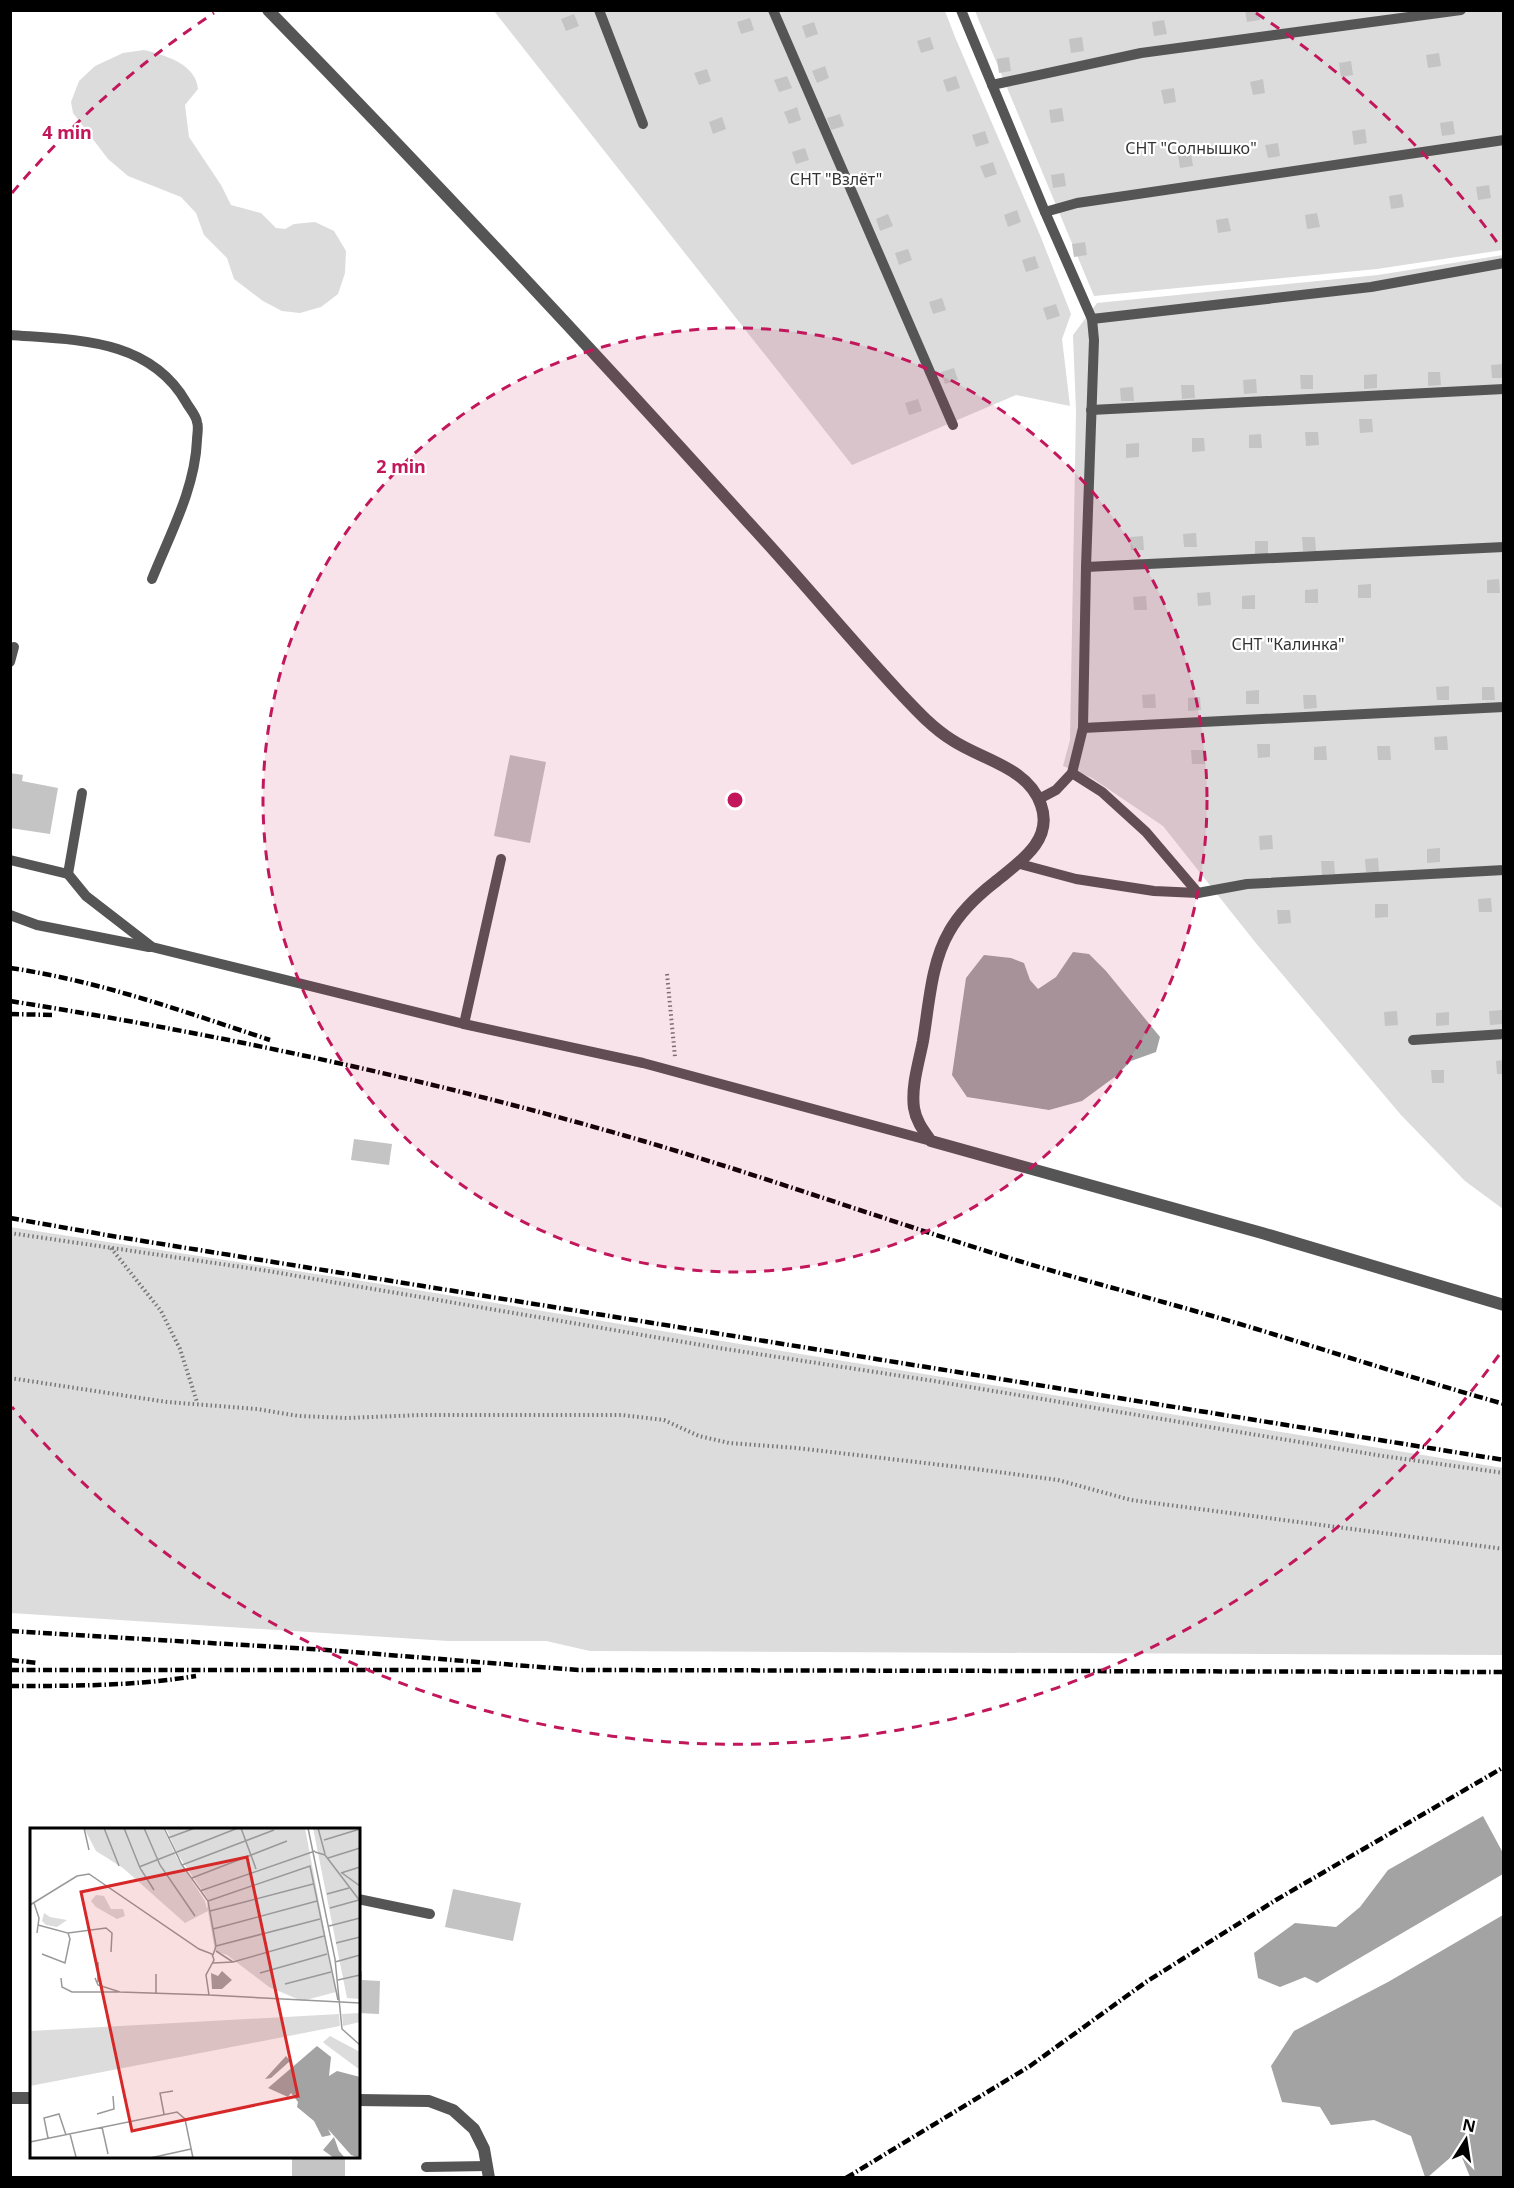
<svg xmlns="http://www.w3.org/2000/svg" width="1514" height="2188" font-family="'Noto Sans',sans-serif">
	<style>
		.green { fill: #dcdcdc }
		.water { fill: #a3a3a3 }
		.building { fill: #c4c4c4 }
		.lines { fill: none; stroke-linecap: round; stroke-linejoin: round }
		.path { stroke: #777; stroke-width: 4; stroke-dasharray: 1.5 3; stroke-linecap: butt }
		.service { stroke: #555; stroke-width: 10 }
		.minor { stroke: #555; stroke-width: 12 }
		.rail { stroke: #000; stroke-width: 4.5; stroke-dasharray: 9 3 1.5 3; stroke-linecap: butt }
		.ring { fill: none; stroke: #c2185b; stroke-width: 3; stroke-dasharray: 10 8 }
		.labels { text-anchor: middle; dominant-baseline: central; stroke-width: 4.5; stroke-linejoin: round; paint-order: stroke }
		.park-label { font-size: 16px; fill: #333; stroke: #fff }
		.inset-road { fill: none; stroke: #999; stroke-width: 1.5 }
		.view { fill: #d62828; fill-opacity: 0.15; stroke: #d62828; stroke-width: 3 }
		.inset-edge { fill: none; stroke: #000; stroke-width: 3 }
		.centre { fill: #c2185b; stroke: #fff; stroke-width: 3 }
		.ring-label { font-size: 18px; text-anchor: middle; font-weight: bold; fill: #c2185b; stroke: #fff; stroke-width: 4.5; stroke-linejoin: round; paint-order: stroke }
	</style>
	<rect width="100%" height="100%" fill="#fff"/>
	<g class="green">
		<path d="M494 11H945L955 37 1040 235 1071 314 1062 339 1070 406 1016 395 852 465Z"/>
		<path d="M975 11H1503V250L1377 269 1094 296Z"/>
		<path d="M144 50C165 55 196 64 198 89L185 105 189 137 221 185 231 205 261 213 276 228 285 229 294 224 315 222 334 231 346 251 345 273 338 294 321 307 300 313 282 311 263 301 234 279 227 258 204 235 196 213 181 197 128 176 108 159 73 113 71 102 79 81 95 66 123 53Z"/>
		<path d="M1503 255V1209L1465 1181 1401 1115 1255 942 1163 826 1092 778 1063 766 1070 740 1076 411 1073 335 1097 303 1378 275Z"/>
		<path d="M10 1227 375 1283 788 1352 1503 1468V1655L590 1651 546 1641H448L11 1613Z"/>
	</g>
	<g class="water">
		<path d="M1073 952 1089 954 1106 971 1160 1037 1156 1052 1131 1061 1116 1076 1082 1101 1049 1110 967 1097 952 1075 966 978 984 955 1011 958 1024 963 1030 980 1038 989 1056 977Z"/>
		<path d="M1483 1816 1503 1853V1874L1317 1983 1305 1977 1280 1987 1258 1978 1254 1953 1295 1923 1336 1927 1360 1907 1388 1870Z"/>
		<path d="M1503 1915V2177H1470L1459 2150 1428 2177H1425L1411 2136 1374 2120 1331 2125 1320 2107 1282 2102 1271 2066 1294 2031 1388 1982Z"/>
	</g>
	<g class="building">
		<path d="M1245 10H1258L1260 20 1247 22Z"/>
		<path d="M574 14 579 26 566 31 561 19Z"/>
		<path d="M750 18 754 30 741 34 737 22Z"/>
		<path d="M1164 20 1167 34 1154 36 1152 22Z"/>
		<path d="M814 22 818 34 806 38 802 26Z"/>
		<path d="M930 37 934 49 921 53 917 41Z"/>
		<path d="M1082 37 1084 51 1071 53 1069 39Z"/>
		<path d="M1439 53 1441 66 1428 68 1426 55Z"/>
		<path d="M1009 57 1011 71 999 73 997 59Z"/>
		<path d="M1351 61 1353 75 1341 77 1339 63Z"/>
		<path d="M825 66 829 78 817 83 812 71Z"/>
		<path d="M707 69 711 81 699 85 694 73Z"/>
		<path d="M787 76 792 88 779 92 774 80Z"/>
		<path d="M956 76 960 88 947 92 943 80Z"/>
		<path d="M1263 79 1265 93 1253 95 1250 82Z"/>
		<path d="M1174 88 1176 102 1164 104 1161 90Z"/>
		<path d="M797 107 801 120 789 124 784 112Z"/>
		<path d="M1062 108 1064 121 1051 123 1049 110Z"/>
		<path d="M840 114 844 126 831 130 827 118Z"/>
		<path d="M722 117 726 129 713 134 709 122Z"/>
		<path d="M1453 121 1455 134 1442 136 1440 123Z"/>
		<path d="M1365 129 1367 143 1354 145 1352 131Z"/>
		<path d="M985 131 989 143 976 147 972 135Z"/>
		<path d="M1278 143 1280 156 1268 158 1265 145Z"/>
		<path d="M805 148 809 160 796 164 792 152Z"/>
		<path d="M1191 153 1193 166 1180 168 1178 155Z"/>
		<path d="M993 162 997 174 985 178 980 166Z"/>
		<path d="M1064 173 1066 186 1053 188 1051 175Z"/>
		<path d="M1489 185 1491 198 1478 200 1476 187Z"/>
		<path d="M1402 194 1404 207 1391 209 1389 196Z"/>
		<path d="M1017 210 1021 222 1008 227 1004 215Z"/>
		<path d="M1317 213 1320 227 1307 229 1305 215Z"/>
		<path d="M888 214 893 226 880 231 876 219Z"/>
		<path d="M1228 218 1231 231 1218 233 1216 220Z"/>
		<path d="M1085 242 1087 255 1074 257 1072 244Z"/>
		<path d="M908 249 912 260 899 265 895 253Z"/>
		<path d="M1035 256 1039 268 1026 272 1022 260Z"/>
		<path d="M942 298 946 310 933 314 929 302Z"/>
		<path d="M1056 304 1060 316 1047 320 1043 308Z"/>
		<path d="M1504 364V378H1492L1491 365Z"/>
		<path d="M954 368 958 380 945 384 941 372Z"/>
		<path d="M1428 372H1440L1441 385 1428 386Z"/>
		<path d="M1377 374V388L1364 389V375Z"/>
		<path d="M1300 375H1313V389H1301Z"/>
		<path d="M1256 379 1257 393 1244 394 1243 380Z"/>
		<path d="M1181 385H1194L1195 398 1182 399Z"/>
		<path d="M1133 387 1134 401H1121L1120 388Z"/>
		<path d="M918 399 922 411 909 415 905 403Z"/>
		<path d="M1359 419H1372L1373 432 1360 433Z"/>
		<path d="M1305 432H1318L1319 445 1306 446Z"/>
		<path d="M1261 434 1262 448H1249V435Z"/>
		<path d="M1192 438H1204L1205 451 1192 452Z"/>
		<path d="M1139 443V457L1126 458V444Z"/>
		<path d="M1196 533 1197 547H1184L1183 534Z"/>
		<path d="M1143 536 1144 550H1131L1130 537Z"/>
		<path d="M1302 537H1315L1316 551H1303Z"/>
		<path d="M1255 541H1268V554L1255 555Z"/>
		<path d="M1499 579 1500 593H1487V580Z"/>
		<path d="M1371 584V598H1358V585Z"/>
		<path d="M1318 589V603H1305V590Z"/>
		<path d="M1210 592 1211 605 1198 606 1197 593Z"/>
		<path d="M1255 595V609H1242V596Z"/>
		<path d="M1146 596 1147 610H1134L1133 597Z"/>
		<path d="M1449 686V700H1437L1436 687Z"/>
		<path d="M1482 687H1494L1495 700H1482Z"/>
		<path d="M1259 690V704H1246V691Z"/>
		<path d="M1155 694 1156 708H1143L1142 695Z"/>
		<path d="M1303 695H1316L1317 708 1304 709Z"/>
		<path d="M1200 697 1201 710 1188 711V698Z"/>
		<path d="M1447 736 1448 750H1435L1434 737Z"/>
		<path d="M1257 744H1270V757L1258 758Z"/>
		<path d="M1326 746 1327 760H1314V747Z"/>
		<path d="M1377 746H1390L1391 760H1378Z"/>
		<path d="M1191 750H1204L1205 764H1192Z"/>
		<path d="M510 755 546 762 530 843 494 836Z"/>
		<path d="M10 773 23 775 22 781 58 788 50 834 10 828Z"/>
		<path d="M1272 835 1273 849 1260 850 1259 836Z"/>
		<path d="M1440 848V862L1427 863V849Z"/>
		<path d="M1378 858 1379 872H1366L1365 859Z"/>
		<path d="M1321 861H1334L1335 874 1322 875Z"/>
		<path d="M1491 898 1492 912H1479L1478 899Z"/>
		<path d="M1375 904H1388V917L1375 918Z"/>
		<path d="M1277 910H1290L1291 923 1278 924Z"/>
		<path d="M1502 1010 1503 1024 1490 1025 1489 1011Z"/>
		<path d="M1397 1011 1398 1025 1385 1026 1384 1012Z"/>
		<path d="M1449 1012V1025L1436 1026V1013Z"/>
		<path d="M1504 1060V1074H1497L1496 1061Z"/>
		<path d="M1431 1070H1444V1083H1432Z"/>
		<path d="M354 1139 392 1144 389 1165 351 1160Z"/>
		<path d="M453 1889 521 1903 513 1941 445 1927Z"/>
		<path d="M358 1971H362V1980L380 1981 379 2014 358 2013Z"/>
		<rect x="292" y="2156" width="53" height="22"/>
	</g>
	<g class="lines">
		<g class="path">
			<path d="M667 974 675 1057"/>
			<path d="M10 1233 262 1270 719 1348 934 1381 1383 1456 1504 1473"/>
			<path d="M111 1248 161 1311 180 1349 197 1402"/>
			<path d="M10 1378 167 1402 257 1409 299 1416 347 1418 420 1415H622L664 1420 699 1436 729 1443 797 1448 976 1469 1058 1480 1131 1500 1504 1549"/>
		</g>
		<g class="service">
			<path d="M599 10 643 124"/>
			<path d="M773 10 953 425"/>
			<path d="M961 10 1045 212 1092 319 1094 340 1086 567 1083 728 1072 773 1056 790 1039 799"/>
			<path d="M992 85 1141 53 1461 10"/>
			<path d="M1045 212 1077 203 1504 140"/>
			<path d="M1092 319 1371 287 1504 263"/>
			<path d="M10 335C75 340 149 338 186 402 189 408 196 415 197 422 199 427 197 435 197 440 195 489 170 534 152 579"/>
			<path d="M1091 410 1504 389"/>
			<path d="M1086 567 1504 547"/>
			<path d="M10 662 14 647"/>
			<path d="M1083 728 1504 707"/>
			<path d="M1072 773 1102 792 1146 832 1198 893"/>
			<path d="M10 860 68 874 86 896 152 947 464 1024 643 1063 931 1141"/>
			<path d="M1020 864 1076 879 1154 891 1198 893 1247 884 1504 870"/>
			<path d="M68 874 82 793"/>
			<path d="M10 915 37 925 149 947"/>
			<path d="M464 1024 501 859"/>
			<path d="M1413 1040 1504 1034"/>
			<path d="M358 1899 430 1914"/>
			<path d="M426 2167 487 2166"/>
		</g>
		<g class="minor">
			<path d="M268 10C431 177 591 348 747 521 800 578 849 638 902 695 918 712 933 728 952 740 982 760 1028 767 1041 805 1054 841 1018 863 995 882 977 896 960 912 949 932 931 963 929 1005 923 1041 919 1062 911 1086 914 1108 916 1121 923 1130 931 1141L1262 1233 1504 1305"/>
			<path d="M10 2098H32"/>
			<path d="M358 2100 429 2101 453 2110 474 2129 484 2149 489 2178"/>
		</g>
		<g class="rail">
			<path d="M10 968C100 981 185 1012 270 1040"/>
			<path d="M10 1001C218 1034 424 1078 626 1136 758 1174 887 1221 1019 1261 1096 1284 1173 1304 1250 1327 1335 1353 1419 1380 1504 1404"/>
			<path d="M10 1014 52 1015"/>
			<path d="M10 1218 112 1236 1504 1460"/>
			<path d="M10 1631 327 1650 578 1670 1504 1672"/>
			<path d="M10 1660 37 1663"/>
			<path d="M10 1670H482"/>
			<path d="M10 1686C73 1686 135 1686 196 1676"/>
			<path d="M846 2178 1030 2066 1146 1982 1276 1900 1504 1767"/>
		</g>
	</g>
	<circle cx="735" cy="800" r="472" fill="#c2185b" fill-opacity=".12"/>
	<g class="ring">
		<circle cx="735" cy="800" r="472"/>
		<path d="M1499 1355A944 944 0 0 1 12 1407M12 193A944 944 0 0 1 214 13M1256 13A944 944 0 0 1 1499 245"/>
	</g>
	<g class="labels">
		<g class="park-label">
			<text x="1191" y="148">СНТ "Солнышко"</text>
			<text x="836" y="179">СНТ "Взлёт"</text>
			<text x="1288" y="644">СНТ "Калинка"</text>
		</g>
	</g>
	<g transform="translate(30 1828)">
		<rect width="330" height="330" fill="#fff"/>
		<path d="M54 0H133L147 30 175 73 177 81 178 71 148 27 136 0H275L306 164 272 173 239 159 197 127 185 123 178 83 155 95 93 40 66 23ZM283 0H330V171L317 170ZM66 67 74 68 81 81H93L95 88 87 91 66 79 61 73ZM14 85 20 89 37 92 27 99 16 97 12 93ZM330 185V194L313 198 312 186ZM309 186 310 198 0 258V203ZM300 208 330 224V242L295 216 293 214Z" fill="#dcdcdc"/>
		<path d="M192 143 202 152 192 161H182L181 145 188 148ZM287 218 301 229 299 248 307 243 330 249V330L321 327 298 301 301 307 292 309 284 293 267 279 268 274 261 265 258 269 238 260ZM256 228 260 233 241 250 235 251ZM304 309 309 323 315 330H304L293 322Z" fill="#a3a3a3"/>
		<path class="inset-road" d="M54 0 59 22M74 0 89 38M94 0 110 40 124 62M114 0 130 37 165 88M134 0 152 37 178 73 186 118 183 127M211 0 226 41M278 0 305 131 312 201 330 217M288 0 295 26M138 10 165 0M294 12 330 1M285 24 295 27 330 73M298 30 330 20M152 37 244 2M109 39 208 0M311 45 330 39M312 45 330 58M162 50 257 13M170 63 285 23M297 66 319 60M178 73 280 38 308 172M4 75 9 90 7 105M0 77 47 48 59 46 169 121 182 126 184 132 176 147 179 167 330 175M300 80 329 72M180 83 283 56M8 97 38 105 40 111 35 135 12 126M299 98 330 90M183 101 287 73M38 105 76 100 82 105 81 124M306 115 330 109M186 118 290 91M186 123 203 134M68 134V154M305 134 330 127M183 135 203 134 294 108M230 145 297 126M31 150 32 159 42 164H89M65 150 68 157 90 164 179 167M308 152 330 147M255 156 301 144M126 165V146M67 286 84 281 83 268M134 286 130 265 143 263M72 299 78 326M40 306 46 329M18 310 14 290 29 286 36 307M0 314 147 284 155 291 163 330M120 330 161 321"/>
		<path class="view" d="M217 29 268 268 102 303 51 64Z"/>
		<rect width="330" height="330" class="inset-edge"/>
	</g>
	<circle cx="735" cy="800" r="9" class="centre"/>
	<g class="ring-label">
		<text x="67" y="139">4 min</text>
		<text x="401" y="473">2 min</text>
	</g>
	<rect width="1514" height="2188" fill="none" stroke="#000000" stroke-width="24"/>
	<g transform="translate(1466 2140) rotate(12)" stroke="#ffffff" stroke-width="4.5" paint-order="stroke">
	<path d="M0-4.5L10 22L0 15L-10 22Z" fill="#000000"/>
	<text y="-9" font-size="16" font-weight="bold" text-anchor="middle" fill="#000000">N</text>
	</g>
</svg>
